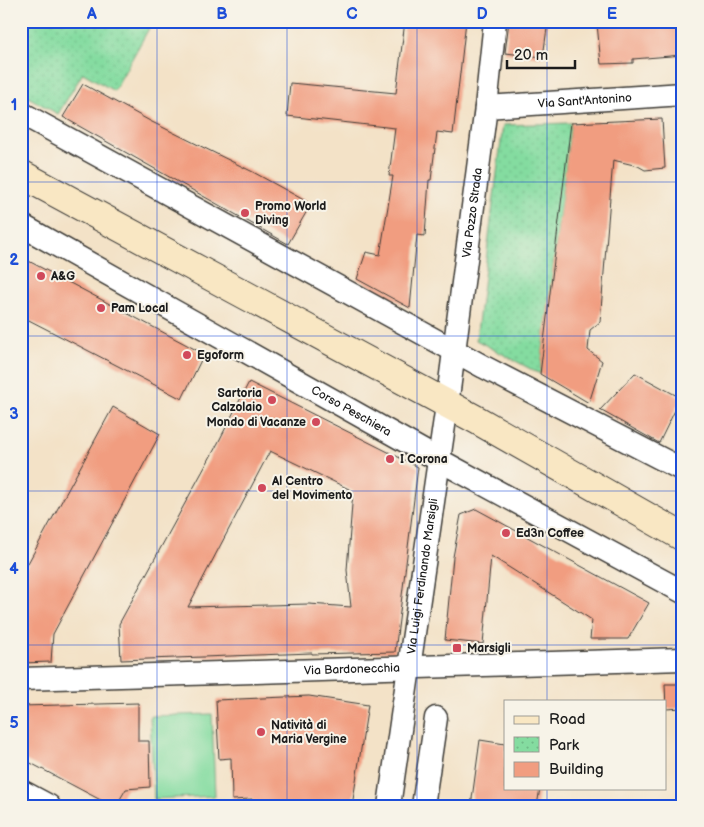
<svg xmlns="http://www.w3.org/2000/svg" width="704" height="827" font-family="'Balsamiq Sans',sans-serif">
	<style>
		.park { fill: url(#park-dots); stroke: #507c5e }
		.garden { fill: #84dca0; stroke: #507c5e }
		.building { fill: #f19d80; fill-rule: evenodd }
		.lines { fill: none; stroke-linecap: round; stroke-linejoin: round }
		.street-casing { stroke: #3c3a36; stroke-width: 25 }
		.secondary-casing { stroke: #3c3a36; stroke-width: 30 }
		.street { stroke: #fff; stroke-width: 22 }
		.secondary { stroke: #f9e7c3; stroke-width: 28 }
		.grid { fill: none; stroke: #1d4ed8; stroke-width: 1; stroke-opacity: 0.55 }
		.poi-dot { fill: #d1495b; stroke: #f7f3e8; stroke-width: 2 }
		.labels { text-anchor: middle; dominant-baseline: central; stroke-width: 4; stroke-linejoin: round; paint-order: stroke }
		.street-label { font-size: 12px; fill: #1c1c1c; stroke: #f7f3e8 }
		.poi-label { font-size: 12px; font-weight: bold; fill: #1c1c1c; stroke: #f7f3e8; text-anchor: start }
		.neatline { fill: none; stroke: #1d4ed8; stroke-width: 2 }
		.grid-label { font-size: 16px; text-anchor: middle; font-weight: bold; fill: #1d4ed8 }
	</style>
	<defs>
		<pattern id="park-dots" width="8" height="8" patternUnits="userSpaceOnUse" patternTransform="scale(1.25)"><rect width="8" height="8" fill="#84dca0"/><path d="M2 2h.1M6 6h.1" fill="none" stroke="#71bc89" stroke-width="1.8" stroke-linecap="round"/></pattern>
	</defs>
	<rect width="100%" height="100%" fill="#f7f3e8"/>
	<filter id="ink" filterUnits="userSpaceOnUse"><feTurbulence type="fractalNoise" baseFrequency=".02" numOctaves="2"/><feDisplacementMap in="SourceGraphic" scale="10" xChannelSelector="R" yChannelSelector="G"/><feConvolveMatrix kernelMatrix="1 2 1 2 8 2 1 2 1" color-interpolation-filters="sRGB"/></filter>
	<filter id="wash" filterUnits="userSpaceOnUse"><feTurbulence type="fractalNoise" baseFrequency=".0096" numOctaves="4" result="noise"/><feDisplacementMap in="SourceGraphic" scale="20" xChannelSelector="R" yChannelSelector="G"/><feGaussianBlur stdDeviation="1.12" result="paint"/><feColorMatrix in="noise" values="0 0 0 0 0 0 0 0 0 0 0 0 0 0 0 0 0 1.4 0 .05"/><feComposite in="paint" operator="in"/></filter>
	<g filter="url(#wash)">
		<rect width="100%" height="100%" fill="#f3e2c7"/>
		<g class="park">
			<path d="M21 21H153L114 91 83 73 58 114 21 93Z"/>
			<path d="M571 123 540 374 476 340 503 125Z"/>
		</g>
		<path class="garden" d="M212 714 215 796 154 799 150 716Z"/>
		<g id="blocks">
			<g class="building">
				<path d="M405 21H466L453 134 437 132 431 180H429L425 236 417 235 410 308 357 279 366 252 380 255 393 176H389L395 128 287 116 290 83 396 93Z"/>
				<path d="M509 21H548L543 57 505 53Z"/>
				<path d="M635 21H683V55L633 59V63L601 64 597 24 635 23Z"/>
				<path d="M83 84 150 121 253 172 311 204 288 244 63 117Z"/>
				<path d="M662 119 665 168 645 170 638 166 613 160 600 322 590 330 588 350 602 361 589 403 540 374 571 123Z"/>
				<path d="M21 257 204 354 182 399 21 316Z"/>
				<path d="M635 373 681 398 659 443 600 410Z"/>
				<path d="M249 382 418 467 395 652 312 654V653L121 660 119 624 218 443ZM270 451 353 491 347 570 351 607 309 604 188 607Z"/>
				<path d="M113 407 160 434 53 634 51 662 21 663V576Z"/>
				<path d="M476 509 649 603 628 639H590L592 620 491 556 483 644 445 640 453 557 461 515Z"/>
				<path d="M665 684H683V708L666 709Z"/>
				<path d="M309 696 368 705 352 806H252V799L232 800 231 758 219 759 216 700Z"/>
				<path d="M138 703V741H149L150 787 126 789 116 806H112L21 758V706Z"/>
				<path d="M480 740 505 744V788H540L537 806H471Z"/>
			</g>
		</g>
	</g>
	<g filter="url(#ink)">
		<use href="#blocks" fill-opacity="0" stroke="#3c3a36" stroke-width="1"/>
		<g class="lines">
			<g class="street-casing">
				<g id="street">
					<path id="s1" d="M486 107 683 94"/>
					<path d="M21 113 484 367 683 470"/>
					<path id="s2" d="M21 225 439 460 683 592"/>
					<path id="s3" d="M21 679 683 659"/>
					<path d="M21 791 49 806"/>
					<path id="s4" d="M389 806 447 405 486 107 495 21"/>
					<path d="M423 806 436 718"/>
				</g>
			</g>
			<g class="secondary-casing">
				<path id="secondary" d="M21 174 477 420 683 537"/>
			</g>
			<use href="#street" class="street"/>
			<use href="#secondary" class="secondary"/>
		</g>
	</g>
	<path class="grid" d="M157 21V806M287 21V806M417 21V806M547 21V701M21 182H683M21 336H683M21 491H683M21 645H683M547 788V806"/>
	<g class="poi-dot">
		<circle cx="245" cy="213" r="5"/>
		<circle cx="41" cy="276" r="5"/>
		<circle cx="101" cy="308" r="5"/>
		<circle cx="187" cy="355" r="5"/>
		<circle cx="272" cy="400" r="5"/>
		<circle cx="316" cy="422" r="5"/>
		<circle cx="390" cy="459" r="5"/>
		<circle cx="262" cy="488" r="5"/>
		<circle cx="506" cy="533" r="5"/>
		<rect x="452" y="643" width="10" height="10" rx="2.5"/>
		<circle cx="261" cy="732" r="5"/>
	</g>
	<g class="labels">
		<g class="street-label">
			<text stroke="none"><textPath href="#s1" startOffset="99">Via Sant'Antonino</textPath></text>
			<text stroke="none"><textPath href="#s4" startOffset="599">Via Pozzo Strada</textPath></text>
			<text stroke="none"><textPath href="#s2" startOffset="379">Corso Peschiera</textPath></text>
			<text stroke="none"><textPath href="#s4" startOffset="232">Via Luigi Ferdinando Marsigli</textPath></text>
			<text stroke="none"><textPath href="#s3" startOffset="331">Via Bardonecchia</textPath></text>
		</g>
		<g class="poi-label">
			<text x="255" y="206">Promo World<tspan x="255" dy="14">Diving</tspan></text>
			<text x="51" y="276">A&amp;G</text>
			<text x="111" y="308">Pam Local</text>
			<text x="197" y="355">Egoform</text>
			<text x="262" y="393" text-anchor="end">Sartoria<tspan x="262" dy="14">Calzolaio</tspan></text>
			<text x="306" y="422" text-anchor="end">Mondo di Vacanze</text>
			<text x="400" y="459">I Corona</text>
			<text x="272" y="481">Al Centro<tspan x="272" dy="14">del Movimento</tspan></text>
			<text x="516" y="533">Ed3n Coffee</text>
			<text x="467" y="648">Marsigli</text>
			<text x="271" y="725">Natività di<tspan x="271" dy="14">Maria Vergine</tspan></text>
		</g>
	</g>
	<rect width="704" height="827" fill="none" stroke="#f7f3e8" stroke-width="55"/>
	<rect x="504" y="700" width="162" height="90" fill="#f7f3e8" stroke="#9f9d96"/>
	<rect x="514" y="716" width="25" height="8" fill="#f9e7c3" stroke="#9f9d96"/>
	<text x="549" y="724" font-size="15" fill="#1c1c1c">Road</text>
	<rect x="514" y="737" width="25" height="15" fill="url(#park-dots)" stroke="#9f9d96"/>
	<text x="549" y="750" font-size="15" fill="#1c1c1c">Park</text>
	<rect x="514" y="762" width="25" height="15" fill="#f19d80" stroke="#9f9d96"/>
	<text x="549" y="774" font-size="15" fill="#1c1c1c">Building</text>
	<path d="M507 60v8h68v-8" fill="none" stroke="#1c1c1c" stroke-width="2.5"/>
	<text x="514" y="60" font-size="15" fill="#1c1c1c" stroke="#f7f3e8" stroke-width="4" paint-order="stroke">20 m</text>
	<rect x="28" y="28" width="648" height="772" class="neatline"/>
	<g class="grid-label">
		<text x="92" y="19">A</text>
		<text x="222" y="19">B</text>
		<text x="352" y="19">C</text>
		<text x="482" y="19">D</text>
		<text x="612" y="19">E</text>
		<text x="14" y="110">1</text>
		<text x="14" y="265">2</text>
		<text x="14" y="419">3</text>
		<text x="14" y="574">4</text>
		<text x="14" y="728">5</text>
	</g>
</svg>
